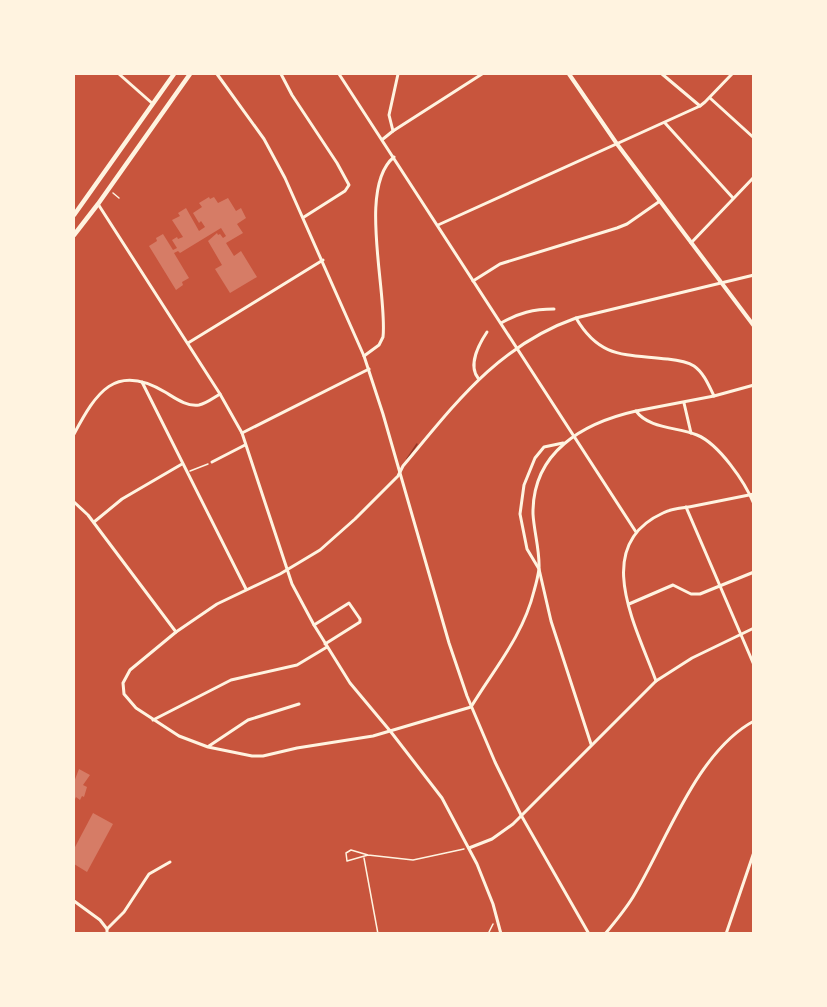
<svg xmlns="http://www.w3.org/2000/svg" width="827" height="1007" font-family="'Source Sans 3',sans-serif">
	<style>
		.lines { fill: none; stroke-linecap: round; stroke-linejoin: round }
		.stream { stroke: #8f3625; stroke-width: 1.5 }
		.building { fill: #d67c66 }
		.path { stroke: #fff3e0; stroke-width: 1.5 }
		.minor { stroke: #fff3e0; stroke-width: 3 }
		.tertiary { stroke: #fff3e0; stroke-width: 4 }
		.primary { stroke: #fff3e0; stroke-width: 4.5 }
	</style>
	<rect width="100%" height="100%" fill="#c8553d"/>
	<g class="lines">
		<path class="stream" d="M407 459 417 444"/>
	</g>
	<g class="building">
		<path d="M209 197 210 199 214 197 218 203 228 198 236 211 241 208 246 218 237 224 243 233 226 243 234 256 241 251 257 277 230 293 215 269 222 265 208 241 217 233 218 235 220 234 223 238 226 236 221 228 180 253 178 251 174 253 189 278 182 282 183 285 176 290 149 246 157 241 156 238 163 234 173 250 177 248 172 240 177 237 178 239 183 237 172 220 180 216 178 213 186 208 199 231 205 227 201 221 199 223 193 213 202 207 199 203Z"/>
		<path d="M79 769 90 775 83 785 87 787 84 797 82 796 80 800 76 797 74 801V782Z"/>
		<path d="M93 813 113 824 87 872 74 864V849Z"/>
	</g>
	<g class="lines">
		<g class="path">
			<path d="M113 193 119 198"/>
			<path d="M190 471 208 464"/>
			<path d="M368 855 347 861 346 853 351 850 368 855 413 860 464 849"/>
			<path d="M364 858 378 934"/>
			<path d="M488 934 493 924"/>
		</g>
		<g class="minor">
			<path d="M119 74 153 104"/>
			<path d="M217 74 264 139 285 178 364 356 383 414 449 643 467 696 495 762 521 815 589 934"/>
			<path d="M281 74 292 95 337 163 349 185 345 191 304 217"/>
			<path d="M339 74 636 532"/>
			<path d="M662 74 700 106"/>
			<path d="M710 98 754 138"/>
			<path d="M665 123 733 198"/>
			<path d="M393 131 482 74"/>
			<path d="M383 139 393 131 389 115 398 74"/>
			<path d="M98 204 220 394 242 433 292 584 314 625 350 683 391 732 442 798 477 864 493 904 501 934"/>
			<path d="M438 225 700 106 705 102 732 74"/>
			<path d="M691 243 754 177"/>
			<path d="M754 275 576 318C497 346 455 404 403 466L398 476 355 519 320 550 280 574 217 604 176 632 130 670 123 683 124 694 136 708 179 736 208 747 252 756H263L297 748 373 736 471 707C494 669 523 636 534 591 536 584 538 576 539 569 540 551 534 532 533 514 532 452 583 423 636 411 649 429 678 427 697 435 719 444 745 482 754 504"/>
			<path d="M473 281 500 264 617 228 627 224 660 201"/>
			<path d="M576 318C600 359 625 354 667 359 676 360 686 361 694 366 704 373 709 386 714 396"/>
			<path d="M501 323C519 313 533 309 554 309"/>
			<path d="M188 343 323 260"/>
			<path d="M364 356 379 345 383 337C388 294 357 187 394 157"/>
			<path d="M478 378C468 365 479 344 487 332"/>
			<path d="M142 382 246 589"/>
			<path d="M684 403 691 433"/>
			<path d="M636 411 714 396 754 385"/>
			<path d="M242 433 369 369"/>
			<path d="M74 434C96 393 115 362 165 392 175 398 187 407 199 405 207 403 213 398 220 394"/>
			<path d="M563 443 544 447 535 458 524 485 520 514 527 549 539 569 551 621 591 744"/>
			<path d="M212 462 245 445"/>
			<path d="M74 502 88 515 176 632"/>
			<path d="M686 507 754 665"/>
			<path d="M94 522 122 499 182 464"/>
			<path d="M629 604 673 585 691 594H700L754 572"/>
			<path d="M314 625 349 603 360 619V622L325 644"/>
			<path d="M656 681C637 628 590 546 663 513 672 508 684 508 694 506 714 502 734 498 754 494"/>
			<path d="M153 720 231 680 297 665 327 647"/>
			<path d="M209 746 248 720 299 704"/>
			<path d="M469 848 492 839 513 824 656 681 692 658 754 628"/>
			<path d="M74 901 100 920 107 929V934"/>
			<path d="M107 929 124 912 149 874 170 862"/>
			<path d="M605 934C615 922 625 910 633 897 666 843 696 752 754 721"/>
			<path d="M726 934 754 852"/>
		</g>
		<path class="tertiary" d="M569 74 617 144 754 326"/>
		<g class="primary">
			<path d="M74 215 174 74"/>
			<path d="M74 235 98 204 190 74"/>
		</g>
	</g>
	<rect width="827" height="1007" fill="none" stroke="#fff3e0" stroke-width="150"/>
</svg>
